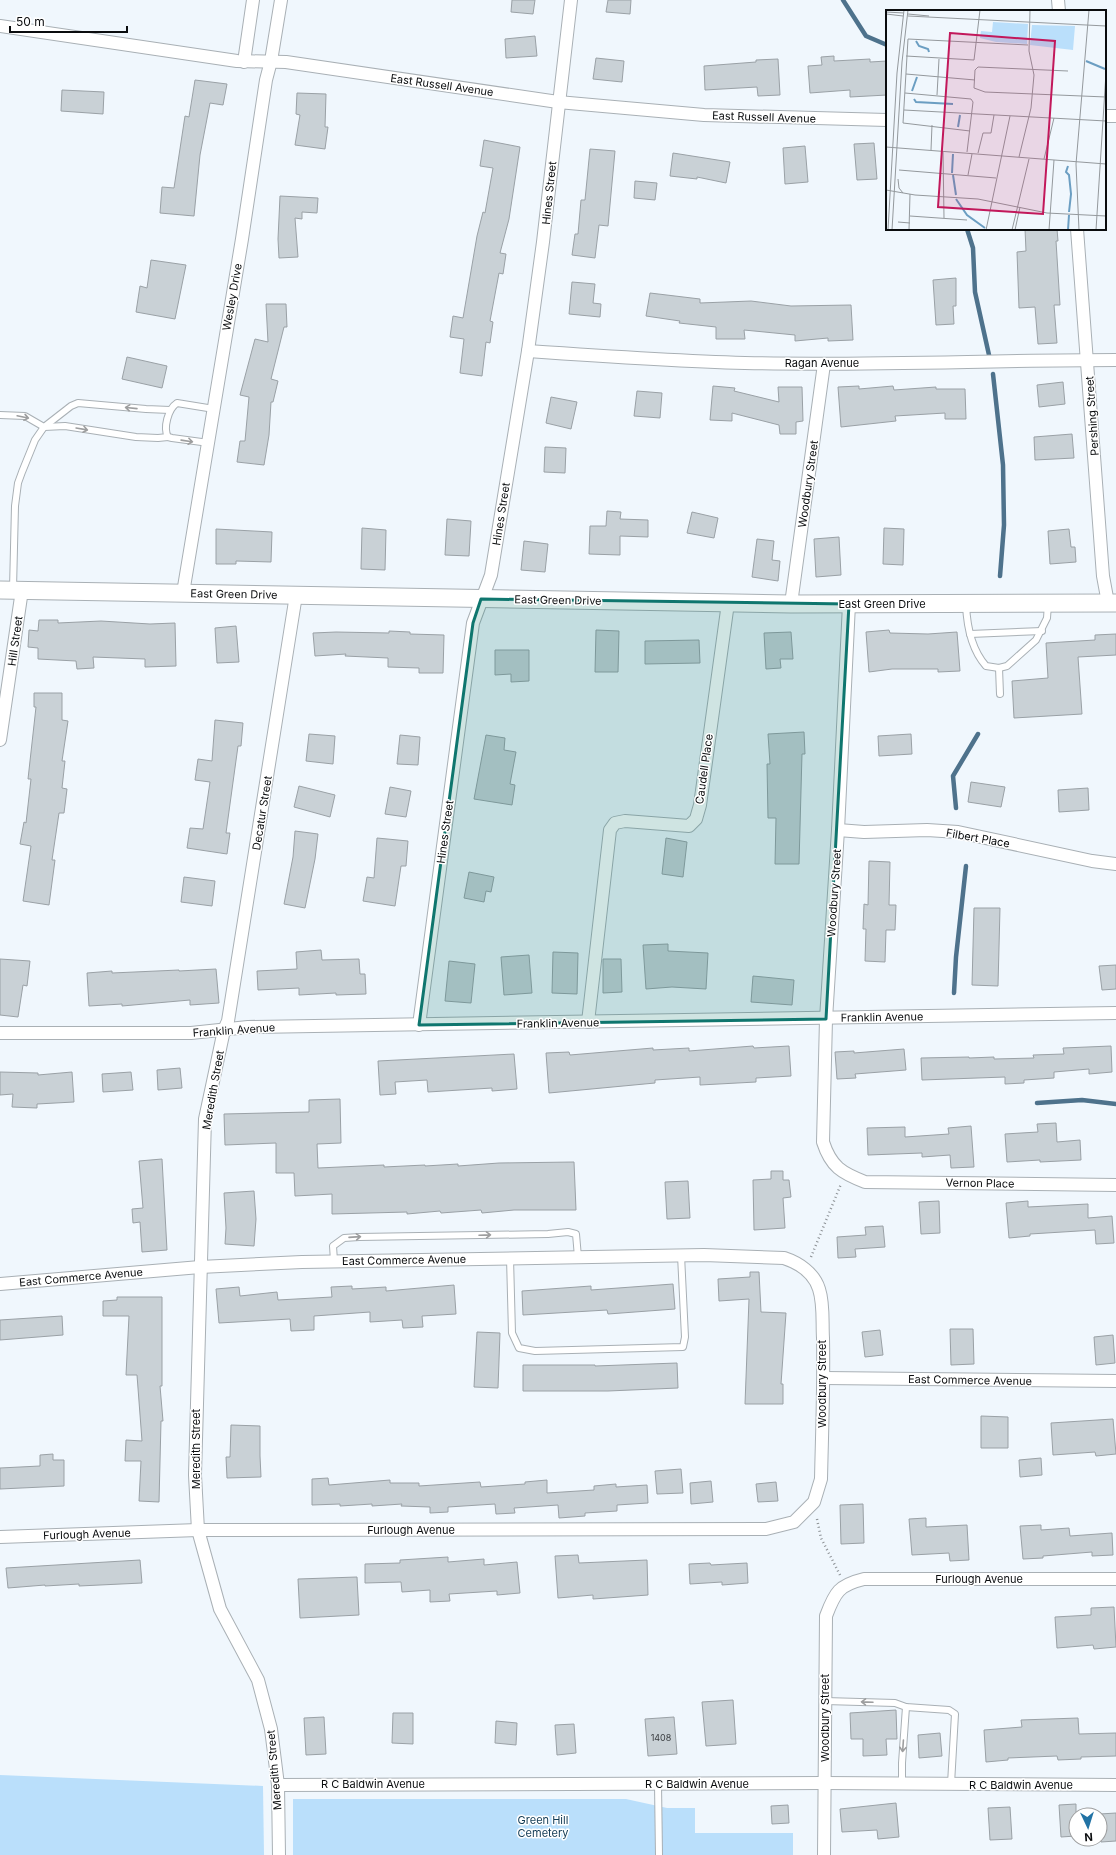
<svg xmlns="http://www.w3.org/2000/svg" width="1116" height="1855" font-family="Inter,sans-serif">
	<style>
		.green { fill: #badffb }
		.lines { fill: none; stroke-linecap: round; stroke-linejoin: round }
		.stream { stroke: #4e728c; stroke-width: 4.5 }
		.building { fill: #c9d1d6; stroke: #9aa1a6 }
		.lane-casing { stroke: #a9b0b5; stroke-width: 8 }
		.street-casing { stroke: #a9b0b5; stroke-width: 14 }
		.secondary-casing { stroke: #a9b0b5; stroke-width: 19 }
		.path { stroke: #8d9296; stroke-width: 2.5; stroke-dasharray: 1 3; stroke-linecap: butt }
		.lane { stroke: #fff; stroke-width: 6 }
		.street { stroke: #fff; stroke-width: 12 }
		.secondary { stroke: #fff; stroke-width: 17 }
		.oneway { stroke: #9d9e9f }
		.marked { fill: #0f766e; fill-opacity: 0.2; stroke: #0f766e; stroke-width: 3; stroke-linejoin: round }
		.labels { text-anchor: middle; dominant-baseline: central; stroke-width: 3; stroke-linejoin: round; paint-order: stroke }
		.number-label { font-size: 9px; fill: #3a3d40 }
		.street-label { font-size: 11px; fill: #0a0c0e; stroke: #fff }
		.park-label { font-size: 11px; fill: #113a54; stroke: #fff }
		.inset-river { fill: none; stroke: #6b9ec2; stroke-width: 2 }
		.inset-road { fill: none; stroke: #94999d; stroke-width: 1 }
		.view { fill: #c2185b; fill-opacity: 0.15; stroke: #c2185b; stroke-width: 2 }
		.inset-edge { fill: none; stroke: #0a0c0e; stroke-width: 2 }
	</style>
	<rect width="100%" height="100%" fill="#f0f7fd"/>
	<g class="green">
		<path d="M0 1775 263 1786 264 1855H0Z"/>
		<path d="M293 1799H626L667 1808H695V1833H793V1855H293Z"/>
	</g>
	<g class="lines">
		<g class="stream">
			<path d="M843 0 866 36 887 45"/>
			<path d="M967 229 973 248 975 292 989 355"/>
			<path d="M993 374 1003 465 1004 525 1000 576"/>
			<path d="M956 808 953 776 978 734"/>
			<path d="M954 993 956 957 966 866"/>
			<path d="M1037 1103 1082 1100 1116 1104"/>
		</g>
	</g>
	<g class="building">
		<path d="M512 0H535L533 14 511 12Z"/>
		<path d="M608 0H631L630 14 606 12Z"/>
		<path d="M535 36 537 56 506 58 505 39Z"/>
		<path d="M834 56V61L870 59V62L887 61V95L850 97V90L810 93 808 66 822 65 821 57Z"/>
		<path d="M596 58 624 61 622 82 593 79Z"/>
		<path d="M778 59 780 95 758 96 757 87 705 90 704 66 756 62V60Z"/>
		<path d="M195 80 227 84 223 105 210 103 200 155 194 216 160 213 162 187 174 188 185 116 189 117Z"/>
		<path d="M62 90 104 92 103 114 61 111Z"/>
		<path d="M297 93 326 94 325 127H328L325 149 295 145 300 115 296 114Z"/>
		<path d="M484 140 520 147 509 219 500 253 506 254 503 274 499 273 490 321 493 322 490 343 486 342 482 376 460 373 464 339 450 337 453 316 463 318 477 236 483 212 485 213 493 168 480 166Z"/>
		<path d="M874 143 877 179 857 180 854 144Z"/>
		<path d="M805 146 808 182 785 184 783 148Z"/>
		<path d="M590 149 615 151 608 226 599 225 595 258 572 255 575 234H578L581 200H585Z"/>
		<path d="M673 153 730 162 726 183 697 177V179L670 176Z"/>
		<path d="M635 181 657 183 655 200 634 198Z"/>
		<path d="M280 196 318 198 317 213 302 212V219L295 218 298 257 279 258 278 239Z"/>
		<path d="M1025 229H1057L1058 241H1056L1060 305H1054L1057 343 1038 344 1035 307 1019 308 1017 252 1026 251Z"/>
		<path d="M151 260 186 265 175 319 136 312 140 286 147 288Z"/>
		<path d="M956 278V306H953L954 324 936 325 933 280Z"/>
		<path d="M572 282 595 284 593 303 601 304 600 317 569 314Z"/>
		<path d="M650 293 700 299V303L751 301 791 306 851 305 853 340 828 341V338L795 341V335L744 330 745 339H716V327L679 323 680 321 646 316Z"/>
		<path d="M266 304H286L287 327H284L271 379 278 381 273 402H271L269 435 264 465 237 462 240 441H245L249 397 240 395 255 339 268 342Z"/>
		<path d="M127 357 167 366 162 388 122 379Z"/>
		<path d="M1063 382 1065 404 1039 407 1037 385Z"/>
		<path d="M713 386 735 388 734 391 779 402 778 387H802L803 421 796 422V434H780L779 425 732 413V421L710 420Z"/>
		<path d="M859 386V389L893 386 894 390 936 387V389H965L966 419H945V413L895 416 896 421 841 427 838 387Z"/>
		<path d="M637 391 662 393 660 418 634 416Z"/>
		<path d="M551 397 577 402 571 429 546 423Z"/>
		<path d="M1072 434 1074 458 1035 460 1034 437Z"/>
		<path d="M545 447 566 448 565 473 544 472Z"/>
		<path d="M607 511 621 512 620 519 648 520V537L620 536V555L589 554 590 526H606Z"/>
		<path d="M692 512 718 518 714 538 687 533Z"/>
		<path d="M447 519 471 521 469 556 445 555Z"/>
		<path d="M362 528 386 530 385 570 361 569Z"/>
		<path d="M884 528 904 529 903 565 883 564Z"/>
		<path d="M216 529 272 532 271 562 236 561V564H216Z"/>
		<path d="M1069 529 1071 547H1075L1076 562 1050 564 1048 531Z"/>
		<path d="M839 537 841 575 816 577 814 539Z"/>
		<path d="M757 539 774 541 772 560 780 561 778 581 752 577Z"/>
		<path d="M524 541 548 544 545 572 521 570Z"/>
		<path d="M39 620H58V623L101 621 150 624 175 623 176 666 145 667V659L93 657 94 668 77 669 76 661 38 659V648L28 647 29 630 38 631Z"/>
		<path d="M236 626 239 662 217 663 215 628Z"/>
		<path d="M596 630 619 631 618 672H595Z"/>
		<path d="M889 630 890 633 928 634 957 632 960 671 938 672V669H892L869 672 866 632Z"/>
		<path d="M389 631 410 632V634L444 635 443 673H419V668L388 667V658L345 656 346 654 315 656 313 633 336 632 389 633Z"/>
		<path d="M791 632 793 659H780L781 668 766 669 764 633Z"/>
		<path d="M1116 634V655L1078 657 1082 714 1014 718 1012 681 1048 678 1046 643 1095 640V635Z"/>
		<path d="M699 640 700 663 645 664V641Z"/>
		<path d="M495 650H529V681L511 682V674L495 675Z"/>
		<path d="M34 693H62V720L68 721 62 761H65L62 788 67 789 64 813H59L52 860H55L49 905 23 901 31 846 20 844 24 822 26 823 31 779H28L36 707H34Z"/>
		<path d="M215 720 243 723 241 746H238L226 833H230L227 854 187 848 190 828 203 829 210 782 195 780 198 759 212 761Z"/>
		<path d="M804 732 805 754H802L799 864H775L776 818H768L767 764H770L768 734Z"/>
		<path d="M309 734 335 736 333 764 306 761Z"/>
		<path d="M911 734 912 754 879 756 878 736Z"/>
		<path d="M400 735 420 737 418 765 397 764Z"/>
		<path d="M486 735 505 738 504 750 516 752 510 784 515 785 512 805 474 799Z"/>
		<path d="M971 782 1005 787 1001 807 968 802Z"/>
		<path d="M299 786 335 795 330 817 294 807Z"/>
		<path d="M390 787 411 791 406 817 385 814Z"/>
		<path d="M1088 788 1089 810 1059 812 1058 790Z"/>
		<path d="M295 831 318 834 315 859 305 908 284 904 293 857Z"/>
		<path d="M377 838 408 841 406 866H401L395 906 363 901 367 877 374 878Z"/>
		<path d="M666 838 687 842 683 877 662 874Z"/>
		<path d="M869 861 890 862 889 905H896L895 930H886L885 962 865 961 866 929H863L864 904 868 905Z"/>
		<path d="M469 872 494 877 491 892 486 891 484 902 464 898Z"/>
		<path d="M184 877 215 881 212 906 181 902Z"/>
		<path d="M974 908H1000L998 986 972 985Z"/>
		<path d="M668 944V951L708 953 706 989 672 987 646 989 643 945Z"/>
		<path d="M321 950 322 960 359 959 360 974H365L366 994 336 995V993L299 995V988L258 990 257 971 297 969 296 952Z"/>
		<path d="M553 952 578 953 577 994 552 993Z"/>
		<path d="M529 955 532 993 504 995 501 957Z"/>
		<path d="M0 959 30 961 27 986 23 985 18 1017 0 1015Z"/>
		<path d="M603 959H621L622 992 603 993Z"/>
		<path d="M449 961 475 964 471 1003 445 1001Z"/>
		<path d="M1116 965V989L1102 990 1099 966Z"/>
		<path d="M216 969 219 1003 190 1005V1000L122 1006V1004L89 1006 87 973 112 971V973L179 970V971Z"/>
		<path d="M753 976 794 980 792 1005 751 1002Z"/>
		<path d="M753 1046 754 1048 789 1046 791 1076 756 1078V1082L700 1085V1077L655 1080V1083L549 1093 546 1053 569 1052 570 1055 653 1048V1050L689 1048V1051Z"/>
		<path d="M1111 1046 1112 1072 1089 1074V1069L1054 1072V1078L1024 1080V1083L1005 1084V1077L922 1080 921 1058 969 1057V1058L994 1057V1059L1034 1058 1033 1055 1064 1054 1063 1048Z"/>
		<path d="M904 1049 906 1070 855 1074 856 1078 837 1079 835 1052 854 1051V1053Z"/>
		<path d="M514 1054 517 1089 492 1091V1088L428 1092 427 1080 395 1082 396 1094 380 1095 378 1061Z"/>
		<path d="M180 1068 182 1088 158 1090 157 1070Z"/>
		<path d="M0 1072 38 1073V1075L72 1072 74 1102 37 1104V1108L12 1107 13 1094 0 1095Z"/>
		<path d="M131 1072 133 1090 103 1092 102 1074Z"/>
		<path d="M340 1099 341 1143 317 1144 318 1168 384 1165V1167L425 1165V1166L458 1164V1166L499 1163 574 1162 576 1210H514L482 1213 481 1210 441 1213 440 1211 407 1214V1212L332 1214V1194L295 1196 294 1173H276V1143L225 1145 224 1114 309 1112V1100Z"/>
		<path d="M1056 1123 1057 1142 1080 1140 1081 1160 1040 1162V1160L1007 1162 1005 1134 1038 1132 1037 1124Z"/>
		<path d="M971 1126 974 1167 951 1168 950 1155 922 1157V1153L868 1155 867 1128 905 1127V1137L949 1134 948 1128Z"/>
		<path d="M162 1159 167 1250 142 1252 140 1222 133 1223 132 1209 143 1208 139 1161Z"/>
		<path d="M771 1171H783V1180H789L791 1197 783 1198 785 1228 754 1230 753 1180 771 1179Z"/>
		<path d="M688 1181 690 1218 667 1219 665 1182Z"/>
		<path d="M254 1191 256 1219 254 1246 225 1244 226 1228 224 1193Z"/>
		<path d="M939 1201 940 1233 921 1234 919 1202Z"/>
		<path d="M1028 1201V1207L1088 1204V1218L1112 1216 1114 1243 1096 1244 1095 1230 1030 1234V1236L1009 1238 1006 1203Z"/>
		<path d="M883 1226 885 1247 855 1249 856 1257 838 1258 837 1237 866 1235 865 1227Z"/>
		<path d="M750 1272H759L761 1312 786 1313 781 1384H783V1404H745L749 1299 719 1301 718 1279 750 1277Z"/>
		<path d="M673 1284 675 1309 608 1314 607 1310 523 1315 522 1291 591 1286V1290Z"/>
		<path d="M454 1285 456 1314 422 1316 423 1327 403 1328 402 1320 370 1322V1312L314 1316V1330L291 1331 290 1319 219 1323 216 1289 239 1287 240 1296 277 1292 278 1300 332 1297 331 1287 352 1286V1289L386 1287V1291Z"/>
		<path d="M117 1297H162V1386H160L163 1421H161L159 1502 139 1501 141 1461H125L126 1440 142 1441 137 1375H126L129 1316H103V1301L117 1300Z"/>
		<path d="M62 1316 63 1335 0 1340V1320Z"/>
		<path d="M950 1329H973L974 1364 951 1365Z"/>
		<path d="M880 1330 883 1355 865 1357 862 1332Z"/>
		<path d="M477 1332 500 1333 498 1388 474 1387Z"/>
		<path d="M1113 1335 1115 1363 1096 1365 1094 1337Z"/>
		<path d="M677 1363 678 1388 608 1391H523V1365H595V1366Z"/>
		<path d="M981 1416 1008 1417V1448H981Z"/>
		<path d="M1113 1419 1116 1454 1096 1456 1095 1452 1053 1455 1051 1423Z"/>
		<path d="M231 1425 260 1426V1456L261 1477 227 1478 226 1457H230Z"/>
		<path d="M53 1454V1460H64V1486L0 1489V1468L40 1466V1455Z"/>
		<path d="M1041 1458 1042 1475 1020 1477 1019 1460Z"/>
		<path d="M681 1469 683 1493 657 1494 655 1471Z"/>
		<path d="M328 1478 329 1485 390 1480V1483H419V1486L480 1482 481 1487 525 1484V1482L547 1480V1493L594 1490V1486L616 1484V1487L647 1485 648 1503 617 1505V1511L585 1513V1516L559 1518 558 1505 514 1508 515 1513 496 1514 495 1504 448 1507V1512L430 1513V1507L401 1506 402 1504 372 1506V1504L340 1506V1504L312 1505V1479Z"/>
		<path d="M711 1481 713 1502 691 1504 690 1483Z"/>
		<path d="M776 1482 778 1501 758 1502 756 1484Z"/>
		<path d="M863 1504 864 1543 841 1544 840 1505Z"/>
		<path d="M926 1518V1527L967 1525 969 1560 950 1561 949 1553 912 1555 909 1519Z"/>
		<path d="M1041 1525V1530L1069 1528 1070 1536 1112 1533 1113 1555 1092 1556V1552L1043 1556V1558L1023 1559 1020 1526Z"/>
		<path d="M578 1555 579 1563 647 1560 648 1595 593 1599V1595L558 1598 555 1556Z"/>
		<path d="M448 1557V1562L484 1559V1565L517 1562 520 1593 497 1595V1591L449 1594 450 1601 430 1602V1590L402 1592 401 1582 365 1583V1564L400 1563V1560Z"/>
		<path d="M140 1560 142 1583 79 1586V1584L45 1586V1585L8 1588 6 1568Z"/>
		<path d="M710 1563 711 1565 747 1563 748 1583 722 1585V1582L690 1584 689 1564Z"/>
		<path d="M357 1577 359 1615 300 1618 298 1579Z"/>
		<path d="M1114 1607 1116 1647 1094 1649 1093 1645 1057 1648 1055 1617 1091 1615V1608Z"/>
		<path d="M733 1700 736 1744 706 1746 702 1702Z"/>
		<path d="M896 1710 897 1739H886L887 1755 863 1756V1739H851L850 1713Z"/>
		<path d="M393 1713H413V1744L392 1743Z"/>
		<path d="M324 1717 326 1754 306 1755 304 1718Z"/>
		<path d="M674 1717 677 1754 648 1756 645 1719Z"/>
		<path d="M1078 1718 1079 1734 1116 1733V1756L1081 1757V1759L1058 1760 1057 1756 1008 1758V1760L986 1762 984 1730 1022 1727 1021 1720Z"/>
		<path d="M496 1721 517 1723 516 1745 495 1743Z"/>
		<path d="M574 1724 576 1753 557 1755 555 1725Z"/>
		<path d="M940 1733 942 1756 919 1758 918 1735Z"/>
		<path d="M896 1803 899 1837 878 1839 877 1830 842 1832 840 1809Z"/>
		<path d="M1076 1804V1836L1061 1837 1059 1805Z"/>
		<path d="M788 1805 789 1823 772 1824 771 1806Z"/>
		<path d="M1010 1807 1012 1839 990 1840 988 1808Z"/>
		<path d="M1116 1813V1841L1101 1842 1100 1814Z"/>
	</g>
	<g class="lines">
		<g class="lane-casing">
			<g id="lane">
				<path d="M0 415 25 416 44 427 65 426 136 437 158 438 168 437"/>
				<path d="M209 443 172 438 168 437C163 428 168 409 177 403L214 409"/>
				<path d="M13 589 15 506 18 483 22 472 35 440 44 427 71 406 78 403 146 409 170 410"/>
				<path d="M966 605C967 627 971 649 986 666L999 668 1007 666 1036 640 1047 618 1048 604"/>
				<path d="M970 634 1042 631"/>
				<path d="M999 668 1000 694"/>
				<path d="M510 1258 512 1333 519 1348 535 1351 683 1347 685 1337 681 1255"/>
				<path d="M334 1261 333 1246 344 1238 359 1237 548 1234 568 1232 576 1234 578 1257"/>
				<path d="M825 1701 895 1703 906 1707 949 1710 955 1714 951 1784"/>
				<path d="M658 1784 659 1855"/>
				<path d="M902 1784V1763L906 1707"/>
			</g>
		</g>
		<g class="street-casing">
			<g id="street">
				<path d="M1058 0 1059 11"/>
				<path d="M0 26 237 61 286 62 558 102 704 115 887 120"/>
				<path d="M244 62 253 0"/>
				<path d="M1105 116H1116"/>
				<path d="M1077 229 1103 576 1108 603"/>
				<path d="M528 351C600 356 672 361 745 363 869 366 992 360 1116 360"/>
				<path d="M183 593 242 239 266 80 271 61 281 0"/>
				<path d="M791 604 824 364"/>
				<path d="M849 604 838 830 826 1019 823 1142C831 1167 842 1173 865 1182L1116 1185"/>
				<path d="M0 740 22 590"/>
				<path d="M838 830 864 832 927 830 958 832 1092 861 1116 864"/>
				<path d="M588 1022 610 830 615 823 625 821 689 826 696 819 700 805 728 603"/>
				<path d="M419 1025 473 623 491 575 528 351 543 242 571 0"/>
				<path d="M0 1033H191L248 1027 1116 1013"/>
				<path d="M0 1284 200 1267 302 1262 704 1255 784 1258C799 1263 814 1273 819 1289 824 1304 822 1322 823 1338 824 1385 822 1432 821 1479L814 1502 794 1522 766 1529 198 1530 0 1537"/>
				<path d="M824 1378 1116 1381"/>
				<path d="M278 1785 825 1783 1116 1785"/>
				<path d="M279 1855 278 1785 271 1729 258 1680 220 1609 198 1530 195 1475 205 1119 224 1030 228 1021 296 595"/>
				<path d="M824 1855 826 1616C835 1592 839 1585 864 1579H1116"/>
			</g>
		</g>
		<g class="secondary-casing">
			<path id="secondary" d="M0 590 791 604 1116 603"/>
		</g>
		<g class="path">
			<path d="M811 1257 841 1184"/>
			<path d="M817 1519 821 1538 840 1575"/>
		</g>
		<use href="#lane" class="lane"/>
		<use href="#street" class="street"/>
		<use href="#secondary" class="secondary"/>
	</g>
	<defs><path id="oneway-shaft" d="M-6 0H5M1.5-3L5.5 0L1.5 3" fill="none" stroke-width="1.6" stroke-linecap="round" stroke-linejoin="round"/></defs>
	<g class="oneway">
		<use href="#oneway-shaft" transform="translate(131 408) rotate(-174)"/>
		<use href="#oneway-shaft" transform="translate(23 417) rotate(12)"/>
		<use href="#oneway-shaft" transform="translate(82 429) rotate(10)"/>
		<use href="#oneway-shaft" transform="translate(187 441) rotate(8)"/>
		<use href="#oneway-shaft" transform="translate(485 1235) rotate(-2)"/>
		<use href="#oneway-shaft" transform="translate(355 1237) rotate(-4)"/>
		<use href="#oneway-shaft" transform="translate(867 1702) rotate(-178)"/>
		<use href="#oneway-shaft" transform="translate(903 1746) rotate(94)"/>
	</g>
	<path class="marked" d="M481 599 849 604 826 1019 419 1025 473 623Z"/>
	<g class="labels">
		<g class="number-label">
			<text x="661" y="1737">1408</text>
		</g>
		<g class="street-label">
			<text transform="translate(442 85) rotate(8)">East Russell Avenue</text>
			<text transform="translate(764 117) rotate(2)">East Russell Avenue</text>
			<text transform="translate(549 193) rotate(-84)">Hines Street</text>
			<text transform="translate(232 297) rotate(-80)">Wesley Drive</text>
			<text x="822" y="363">Ragan Avenue</text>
			<text transform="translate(1092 416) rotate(-94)">Pershing Street</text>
			<text transform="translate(808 484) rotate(-82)">Woodbury Street</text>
			<text transform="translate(501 514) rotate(-81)">Hines Street</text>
			<text transform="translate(234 594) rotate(1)">East Green Drive</text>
			<text transform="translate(558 600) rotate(1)">East Green Drive</text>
			<text x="882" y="604">East Green Drive</text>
			<text transform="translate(15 641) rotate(-82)">Hill Street</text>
			<text transform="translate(704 769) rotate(-82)">Caudell Place</text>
			<text transform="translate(262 813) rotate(-81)">Decatur Street</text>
			<text transform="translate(445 832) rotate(-82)">Hines Street</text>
			<text transform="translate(978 838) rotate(10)">Filbert Place</text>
			<text transform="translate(834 893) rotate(-86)">Woodbury Street</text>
			<text transform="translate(882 1017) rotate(-1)">Franklin Avenue</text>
			<text transform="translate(558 1023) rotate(-1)">Franklin Avenue</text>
			<text transform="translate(234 1030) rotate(-4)">Franklin Avenue</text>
			<text transform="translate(213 1090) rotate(-80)">Meredith Street</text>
			<text transform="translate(980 1183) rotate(1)">Vernon Place</text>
			<text transform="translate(404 1260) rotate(-1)">East Commerce Avenue</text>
			<text transform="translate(81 1277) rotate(-5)">East Commerce Avenue</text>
			<text transform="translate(970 1380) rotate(1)">East Commerce Avenue</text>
			<text transform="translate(822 1384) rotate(-90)">Woodbury Street</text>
			<text transform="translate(196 1449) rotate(-90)">Meredith Street</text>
			<text x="411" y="1530">Furlough Avenue</text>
			<text transform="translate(87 1534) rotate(-2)">Furlough Avenue</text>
			<text x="979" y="1579">Furlough Avenue</text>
			<text transform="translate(825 1718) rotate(-90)">Woodbury Street</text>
			<text transform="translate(274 1770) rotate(-95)">Meredith Street</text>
			<text x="373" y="1784">R C Baldwin Avenue</text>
			<text x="697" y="1784">R C Baldwin Avenue</text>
			<text x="1021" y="1785">R C Baldwin Avenue</text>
		</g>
		<g class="park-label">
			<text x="543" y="1820">Green Hill<tspan x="543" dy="13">Cemetery</tspan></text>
		</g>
	</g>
	<g transform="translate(886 10)">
		<rect width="220" height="220" fill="#f0f7fd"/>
		<path d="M107 12 142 14 141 34 110 32 94 28 95 21 106 22ZM146 15 189 16 187 40 144 35Z" fill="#badffb"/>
		<path class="inset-river" d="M30 31 33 36 42 39 43 42M200 51 219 59M26 81 31 67M28 89 30 92 67 94M72 117 74 105M182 156 180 162 183 165 185 184 183 202M66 163 67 144M67 165 70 185M70 189 81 205 99 218M182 220 183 205"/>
		<path class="inset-road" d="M0 2 18 3M0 4 17 6M22 4 43 6M22 6 220 16M20 46 88 50 94 0M182 61 92 57 89 60 88 78 99 82 220 87M20 64 89 70M19 83 85 89 87 92 81 142M51 85 53 49M18 100 220 111M84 121 17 113 22 29 142 35M0 137 220 154M45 140 46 115M57 142 58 208M92 143 97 123H105L108 105M133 147 145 98 148 65 143 41 144 0M158 149 168 108M13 160 110 168M82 165 86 144M12 169 13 178 17 183M0 180 29 185 92 189 161 203 220 206M24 206 81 210M12 212 24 213M2 220 11 63 18 0M6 220 16 52 22 0M23 220 24 184M100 220 124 106M126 220 143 149M129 220 134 197M163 220 168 150M193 220 190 154 203 0M210 220 220 63"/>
		<path class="view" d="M64 23 169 31 157 204 52 197Z"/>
		<rect width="220" height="220" class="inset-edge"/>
	</g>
	<g transform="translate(1088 1827) rotate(176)"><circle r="19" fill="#ffffff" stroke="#9d9e9f"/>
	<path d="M0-3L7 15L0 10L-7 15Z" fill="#2273a5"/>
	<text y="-6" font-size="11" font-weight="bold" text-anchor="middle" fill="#0a0c0e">N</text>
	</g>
	<path d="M10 26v6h117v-6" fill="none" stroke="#0a0c0e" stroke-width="2"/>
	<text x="16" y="26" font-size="12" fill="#0a0c0e" stroke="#ffffff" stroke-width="3" paint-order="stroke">50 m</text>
</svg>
